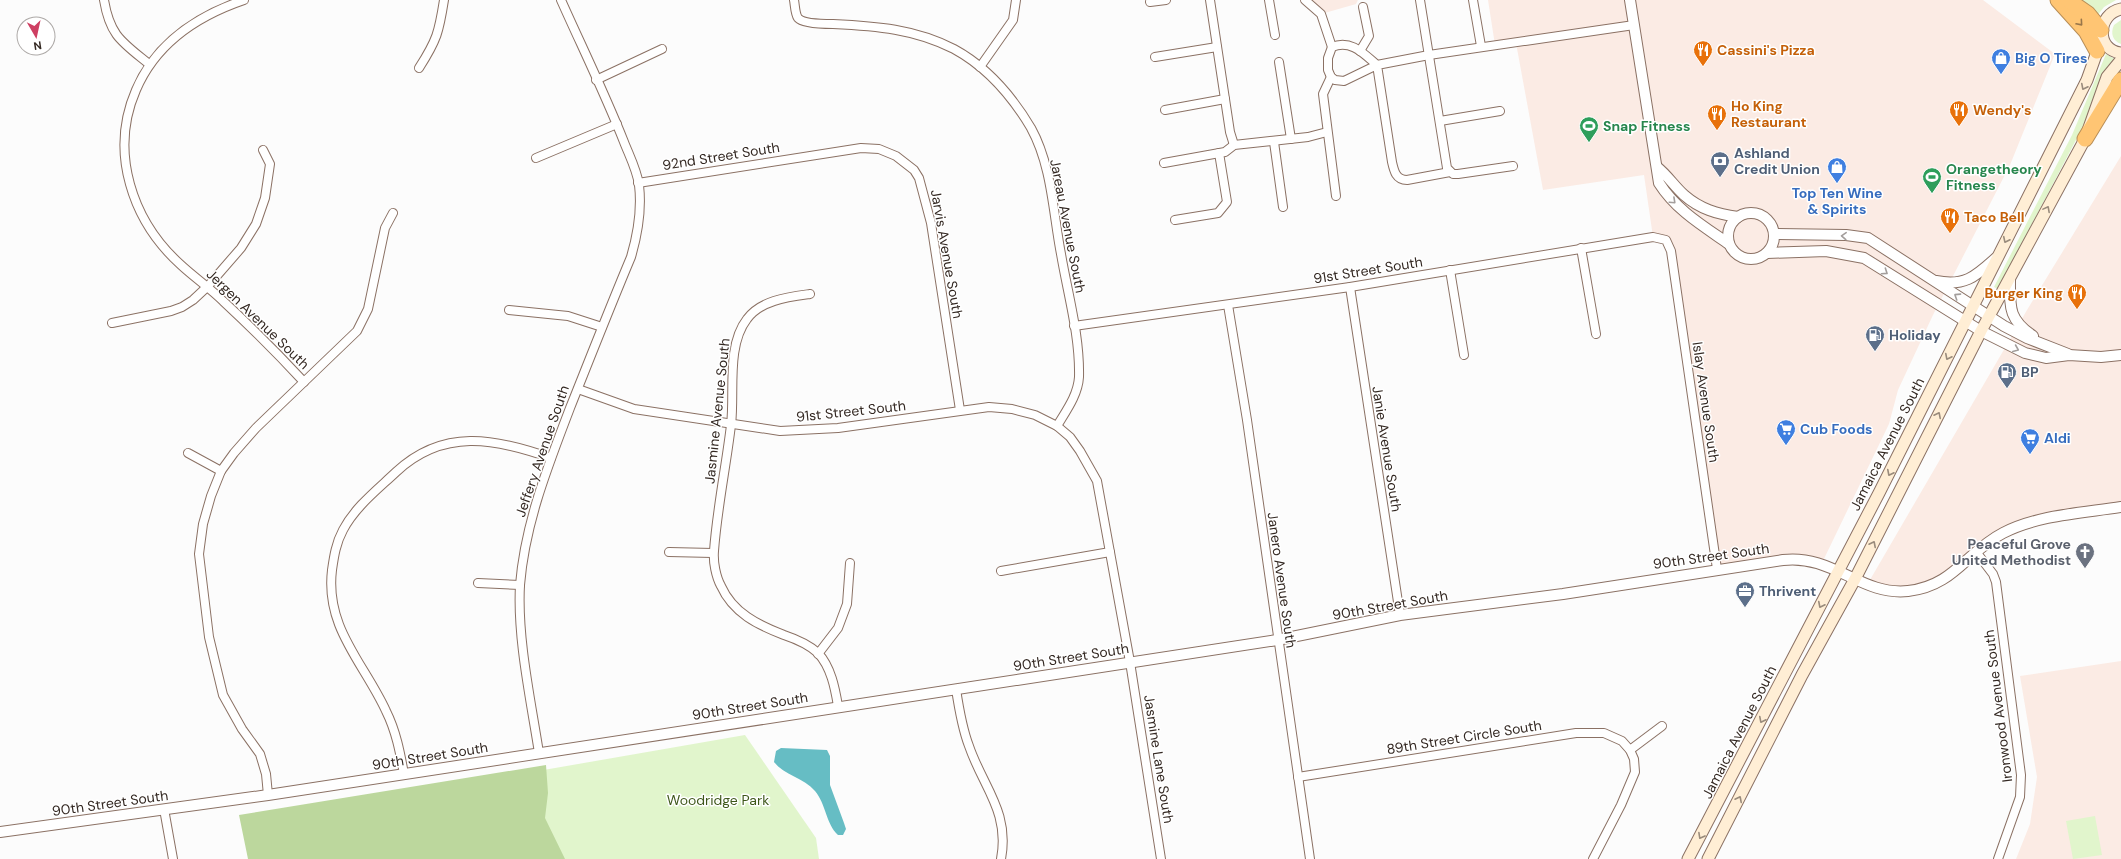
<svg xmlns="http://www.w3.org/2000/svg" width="2121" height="859" font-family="'DM Sans',sans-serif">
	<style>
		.built { fill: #fbebe4 }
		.green { fill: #e1f5cc }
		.forest { fill: #bcd79d }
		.water { fill: #66bdc4 }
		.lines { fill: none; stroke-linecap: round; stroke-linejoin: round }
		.minor-casing { stroke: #8b7164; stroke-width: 10 }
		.tertiary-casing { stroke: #8b7164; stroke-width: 12 }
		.secondary-casing { stroke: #8b7164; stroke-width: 13 }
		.motorway-casing { stroke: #b88e57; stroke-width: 17 }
		.minor { stroke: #fff; stroke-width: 8 }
		.tertiary { stroke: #fff; stroke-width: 10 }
		.secondary { stroke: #ffeed5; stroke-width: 11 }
		.motorway { stroke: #ffc573; stroke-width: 15 }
		.oneway { stroke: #99764a }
		.oneway2 { stroke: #998b7c }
		.oneway3 { stroke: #a39e9c }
		.labels { text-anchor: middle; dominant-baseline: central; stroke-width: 3; stroke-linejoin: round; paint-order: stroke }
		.food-label { font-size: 14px; font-weight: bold; fill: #c56008; stroke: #fff; text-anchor: start }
		.shop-label { font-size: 14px; font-weight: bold; fill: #366cbe; stroke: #fff; text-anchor: start }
		.leisure-label { font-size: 14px; font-weight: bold; fill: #27864d; stroke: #fff; text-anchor: start }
		.service-label { font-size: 14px; font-weight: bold; fill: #4e5e75; stroke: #fff; text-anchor: start }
		.street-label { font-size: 14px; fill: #332822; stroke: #fff }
		.worship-label { font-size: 14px; font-weight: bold; fill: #5b616d; stroke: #fff; text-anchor: end }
		.park-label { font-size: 14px; fill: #3e571a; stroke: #fff }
	</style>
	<rect width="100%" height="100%" fill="#fcfcfc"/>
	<g class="built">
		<path d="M1305 0H1358L1356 4 1321 14Z"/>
		<path d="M1488 0H1983L2055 54 2010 165 1933 315 1898 390 1889 424 1822 563 1815 561 1717 569 1666 240 1653 237 1644 175 1543 190 1516 43 1495 45Z"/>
		<path d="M2121 156V507L2015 528 1955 572 1919 589 1867 585 2027 310Z"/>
		<path d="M2121 661V859H2016L2030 824 2037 777 2020 676Z"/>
	</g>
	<g class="green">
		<path d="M2074 0H2116L2104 7 2097 16Z"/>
		<path d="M2121 20V44C2113 41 2110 34 2114 25Z"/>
		<path d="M2106 54 2115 59 2077 138 1998 289 1994 287 2072 135Z"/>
		<path d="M745 735 816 838 819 859H542L509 776Z"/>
		<path d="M2095 816 2102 855 2073 859 2066 821Z"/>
	</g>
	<path class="forest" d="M546 765 548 793 545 818 565 859H248L239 815Z"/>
	<path class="water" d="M781 748 827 750 830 756V785L844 823 846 829 843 835H838C826 824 826 804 815 791 804 778 784 775 774 762L776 751Z"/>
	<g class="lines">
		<g class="minor-casing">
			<g id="minor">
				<path d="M104 0C110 36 122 42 149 64"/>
				<path d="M244 0C197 16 156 43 136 90 109 152 132 221 181 265 195 278 210 288 223 301 251 327 278 354 304 382"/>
				<path d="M794 0C795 5 795 14 798 18 803 24 826 24 833 24 876 26 915 29 954 49 987 67 1012 96 1031 128 1052 166 1053 213 1061 254 1068 295 1080 336 1079 377 1078 395 1066 411 1057 426"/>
				<path d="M1210 0 1230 132 1234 145"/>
				<path d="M1269 0 1275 35"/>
				<path d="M1305 0 1321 14 1332 47"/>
				<path d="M1420 0 1447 168 1453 174H1458L1513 166"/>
				<path d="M1473 0 1481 46"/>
				<path d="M1150 2 1166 0"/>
				<path d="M1360 51 1369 36 1363 7"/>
				<path d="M1155 57 1217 47"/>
				<path d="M1279 62 1291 139"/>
				<path d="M980 67 1013 20 1016 0"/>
				<path d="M419 68C437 40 439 32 444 0"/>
				<path d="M1331 77 1323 94 1336 196"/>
				<path d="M596 80 662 49"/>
				<path d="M1165 110 1225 99"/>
				<path d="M1440 121 1500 111"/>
				<path d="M1274 142 1283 207"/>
				<path d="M536 158 617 124"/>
				<path d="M1164 163 1225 152 1234 145 1308 137 1327 132"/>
				<path d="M1450 172 1407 180C1396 180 1394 171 1392 162L1377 65C1364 54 1351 39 1332 47L1328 58V70L1331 77 1335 80 1344 81 1377 65 1429 55 1634 25"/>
				<path d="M638 183 861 148 879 149 896 156 914 170 919 178 931 223 960 410"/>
				<path d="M1175 220 1218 213 1227 202 1219 153"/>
				<path d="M1581 248 1596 334"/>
				<path d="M1450 270 1464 355"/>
				<path d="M1350 287 1400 615"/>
				<path d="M810 294C788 297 761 300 747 319 726 346 735 393 731 425 726 467 717 509 714 551 713 562 716 577 721 586 733 613 758 625 784 635 796 639 808 644 818 653 831 667 835 688 838 706"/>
				<path d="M1228 305 1247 420 1310 859"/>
				<path d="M509 310 568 316 602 327"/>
				<path d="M112 323 171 311 182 307 193 300 208 286 241 248 256 224 265 198 270 164 263 150"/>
				<path d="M1074 326 1350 287 1653 237 1666 240 1671 251 1717 569"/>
				<path d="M578 389 634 409 780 431 838 428 989 407 1012 409 1035 415 1057 426 1070 437 1080 451 1097 481 1130 662 1161 859"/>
				<path d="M188 453 221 471"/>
				<path d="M669 552 713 553"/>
				<path d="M1977 553 1993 574 1996 582 2021 775 2020 797 1998 859"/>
				<path d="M1001 571 1110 552"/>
				<path d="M478 583 520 585"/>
				<path d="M818 654 838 628 847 604 850 563"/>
				<path d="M956 689C959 709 962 728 969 746 983 787 1010 812 1001 859"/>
				<path d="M1630 750 1662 726"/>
				<path d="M539 753C531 701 517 638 520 585 525 523 548 466 570 408 590 358 610 307 631 257 638 233 642 210 639 185 637 170 629 155 624 142 605 94 582 47 561 0"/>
				<path d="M404 774C400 752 396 731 386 711 364 663 325 628 332 570 334 556 336 543 343 530 355 507 377 490 396 472 443 428 495 438 551 458"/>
				<path d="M1298 777 1576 733H1604L1622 741 1630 750 1634 759 1635 772 1621 805 1593 859"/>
				<path d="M268 795 266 774 260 754 242 729 223 695 209 637 199 554 203 524 211 496 221 471 234 453 256 428 357 331 368 309 385 228 393 213"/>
				<path d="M164 809 173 859"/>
			</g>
		</g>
		<g class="tertiary-casing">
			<g id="tertiary">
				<path d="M1630 0 1659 183C1676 210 1703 226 1729 244"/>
				<path d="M1657 167C1668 176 1674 186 1684 195 1700 209 1717 214 1738 217"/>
				<circle cx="1751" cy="236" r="23"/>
				<path d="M1774 234 1846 235 1868 238 2004 326 2027 338 2068 354"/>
				<path d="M1767 253 1826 251 1864 258 1981 331 2025 353 2046 358 2069 355 2101 357 2121 355"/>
				<path d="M2010 279C2010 307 2008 319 2033 336"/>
				<path d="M1936 281C1965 287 1976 276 1996 258"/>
				<path d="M0 832 268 795 1277 640 1400 615 1563 594 1783 560C1833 554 1861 596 1908 591 1954 586 1966 552 2003 533 2038 515 2082 513 2121 507"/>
			</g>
		</g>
		<g class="secondary-casing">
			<g id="secondary">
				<path d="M2121 9C2097 14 2095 50 2121 53"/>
				<path d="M1688 859 1879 493 2087 80 2102 38"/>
				<path d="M1708 859 1802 675 1855 579 1981 331 2085 139 2107 77 2121 60"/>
			</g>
		</g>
		<g class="motorway-casing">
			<g id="motorway">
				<path d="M2058 0 2086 31 2097 51"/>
				<path d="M2068 0 2088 14 2101 30"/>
				<path d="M2085 139 2121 80"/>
			</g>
		</g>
		<use href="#minor" class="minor"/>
		<use href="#tertiary" class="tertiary"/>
		<use href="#secondary" class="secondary"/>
		<use href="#motorway" class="motorway"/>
	</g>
	<defs><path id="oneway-chevron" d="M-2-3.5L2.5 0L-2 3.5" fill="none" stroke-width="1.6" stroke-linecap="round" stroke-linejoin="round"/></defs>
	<use class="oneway" href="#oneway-chevron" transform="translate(2080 23) rotate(49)"/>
	<g class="oneway2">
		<use href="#oneway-chevron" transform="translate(2084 87) rotate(117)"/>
		<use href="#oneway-chevron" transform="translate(2047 209) rotate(-62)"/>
		<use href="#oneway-chevron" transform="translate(2006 240) rotate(116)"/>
		<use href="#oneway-chevron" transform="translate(1948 357) rotate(117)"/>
		<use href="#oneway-chevron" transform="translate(1938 415) rotate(-63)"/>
		<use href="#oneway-chevron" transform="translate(1890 473) rotate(117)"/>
		<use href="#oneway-chevron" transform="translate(1873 544) rotate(-63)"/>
		<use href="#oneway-chevron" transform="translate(1821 605) rotate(117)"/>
		<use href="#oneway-chevron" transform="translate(1762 720) rotate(117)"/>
		<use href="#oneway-chevron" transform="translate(1739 799) rotate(-63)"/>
		<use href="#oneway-chevron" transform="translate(1701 836) rotate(119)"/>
	</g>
	<g class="oneway3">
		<use href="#oneway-chevron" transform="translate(1673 201) rotate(43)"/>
		<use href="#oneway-chevron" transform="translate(1844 236) rotate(-177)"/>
		<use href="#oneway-chevron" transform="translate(1885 272) rotate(34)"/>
		<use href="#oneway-chevron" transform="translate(1957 296) rotate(-147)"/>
		<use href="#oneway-chevron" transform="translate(2016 349) rotate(23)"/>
	</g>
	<defs>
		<g id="restaurant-pin" transform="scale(1)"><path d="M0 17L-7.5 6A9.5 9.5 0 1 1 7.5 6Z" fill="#e8710a" stroke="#fff"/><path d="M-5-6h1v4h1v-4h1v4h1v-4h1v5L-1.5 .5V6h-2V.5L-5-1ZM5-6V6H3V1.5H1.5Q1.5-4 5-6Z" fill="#fff"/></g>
		<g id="shop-pin" transform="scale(1)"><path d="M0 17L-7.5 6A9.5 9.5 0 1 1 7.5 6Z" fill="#3f7fe0" stroke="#fff"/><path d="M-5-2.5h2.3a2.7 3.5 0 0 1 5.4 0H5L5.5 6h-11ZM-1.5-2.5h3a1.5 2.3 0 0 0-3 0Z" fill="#fff"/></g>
		<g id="stadium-pin" transform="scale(1)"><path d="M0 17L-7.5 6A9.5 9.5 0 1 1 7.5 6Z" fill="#2e9e5b" stroke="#fff"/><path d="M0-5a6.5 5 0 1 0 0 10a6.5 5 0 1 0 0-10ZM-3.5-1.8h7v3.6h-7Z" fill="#fff"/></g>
		<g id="bank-pin" transform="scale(1)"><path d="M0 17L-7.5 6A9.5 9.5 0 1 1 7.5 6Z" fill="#5c6f8a" stroke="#fff"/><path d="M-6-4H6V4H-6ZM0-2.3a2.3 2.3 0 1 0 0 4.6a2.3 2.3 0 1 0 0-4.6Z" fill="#fff"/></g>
		<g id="fuel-pin" transform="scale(1)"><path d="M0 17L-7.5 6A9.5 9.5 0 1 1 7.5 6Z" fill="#5c6f8a" stroke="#fff"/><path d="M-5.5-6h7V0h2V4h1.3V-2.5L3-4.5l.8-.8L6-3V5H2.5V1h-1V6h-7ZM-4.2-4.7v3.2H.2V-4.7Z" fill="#fff"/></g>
		<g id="supermarket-pin" transform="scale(1)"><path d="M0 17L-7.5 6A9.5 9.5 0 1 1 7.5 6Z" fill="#3f7fe0" stroke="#fff"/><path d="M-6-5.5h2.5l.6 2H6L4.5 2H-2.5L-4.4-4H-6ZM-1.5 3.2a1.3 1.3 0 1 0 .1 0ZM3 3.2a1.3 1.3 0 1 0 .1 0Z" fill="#fff"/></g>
		<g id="church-pin" transform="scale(1)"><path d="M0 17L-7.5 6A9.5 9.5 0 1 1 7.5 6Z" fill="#6b7280" stroke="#fff"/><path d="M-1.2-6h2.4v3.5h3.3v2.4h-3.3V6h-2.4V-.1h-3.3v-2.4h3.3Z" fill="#fff"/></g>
		<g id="office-pin" transform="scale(1)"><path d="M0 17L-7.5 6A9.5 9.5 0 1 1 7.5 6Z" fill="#5c6f8a" stroke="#fff"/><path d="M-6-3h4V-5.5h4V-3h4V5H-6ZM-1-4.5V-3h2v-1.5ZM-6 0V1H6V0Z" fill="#fff"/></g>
	</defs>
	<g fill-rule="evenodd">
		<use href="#restaurant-pin" x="1703" y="50"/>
		<use href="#shop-pin" x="2001" y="58"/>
		<use href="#restaurant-pin" x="1959" y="110"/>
		<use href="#restaurant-pin" x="1717" y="114"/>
		<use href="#stadium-pin" x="1589" y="126"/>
		<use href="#bank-pin" x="1720" y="161"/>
		<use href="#shop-pin" x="1837" y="167"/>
		<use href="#stadium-pin" x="1932" y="177"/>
		<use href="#restaurant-pin" x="1950" y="217"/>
		<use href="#restaurant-pin" x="2077" y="293"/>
		<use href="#fuel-pin" x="1875" y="335"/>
		<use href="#fuel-pin" x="2007" y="372"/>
		<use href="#supermarket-pin" x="1786" y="429"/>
		<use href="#supermarket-pin" x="2030" y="438"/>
		<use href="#church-pin" x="2085" y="552"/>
		<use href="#office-pin" x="1745" y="591"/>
	</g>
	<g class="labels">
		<g class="food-label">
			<text x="1717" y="50">Cassini's Pizza</text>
			<text x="1731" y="106">Ho King<tspan x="1731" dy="16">Restaurant</tspan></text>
			<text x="1973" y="110">Wendy's</text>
			<text x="1964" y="217">Taco Bell</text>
			<text x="2063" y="293" text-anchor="end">Burger King</text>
		</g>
		<g class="shop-label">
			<text x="2015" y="58">Big O Tires</text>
			<text x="1837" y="193" text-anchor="middle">Top Ten Wine<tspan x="1837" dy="16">&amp; Spirits</tspan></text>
			<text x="1800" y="429">Cub Foods</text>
			<text x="2044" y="438">Aldi</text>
		</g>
		<g class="leisure-label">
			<text x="1603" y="126">Snap Fitness</text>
			<text x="1946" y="169">Orangetheory<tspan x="1946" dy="16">Fitness</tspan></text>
		</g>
		<g class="service-label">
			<text x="1734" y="153">Ashland<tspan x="1734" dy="16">Credit Union</tspan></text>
			<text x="1889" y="335">Holiday</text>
			<text x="2021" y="372">BP</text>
			<text x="1759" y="591">Thrivent</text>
		</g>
		<g class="street-label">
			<text transform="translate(721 156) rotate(-9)">92nd Street South</text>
			<text transform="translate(1068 226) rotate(79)">Jareau Avenue South</text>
			<text transform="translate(947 254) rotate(80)">Jarvis Avenue South</text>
			<text transform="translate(1368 270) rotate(-9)">91st Street South</text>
			<text transform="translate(258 319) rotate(44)">Jergen Avenue South</text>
			<text transform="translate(1706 402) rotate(82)">Islay Avenue South</text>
			<text transform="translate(717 411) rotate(-84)">Jasmine Avenue South</text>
			<text transform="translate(851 411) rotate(-6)">91st Street South</text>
			<text transform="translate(1887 444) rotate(-63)">Jamaica Avenue South</text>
			<text transform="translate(1387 449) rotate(81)">Janie Avenue South</text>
			<text transform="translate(542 451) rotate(-71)">Jeffery Avenue South</text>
			<text transform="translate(1711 556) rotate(-8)">90th Street South</text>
			<text transform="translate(1282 580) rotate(82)">Janero Avenue South</text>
			<text transform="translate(1390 605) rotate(-10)">90th Street South</text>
			<text transform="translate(1071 657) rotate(-9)">90th Street South</text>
			<text transform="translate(750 706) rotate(-9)">90th Street South</text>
			<text transform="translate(1998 706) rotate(-97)">Ironwood Avenue South</text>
			<text transform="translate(1739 732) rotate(-63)">Jamaica Avenue South</text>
			<text transform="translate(1464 737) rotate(-9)">89th Street Circle South</text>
			<text transform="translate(430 756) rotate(-9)">90th Street South</text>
			<text transform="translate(1159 759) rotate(81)">Jasmine Lane South</text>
			<text transform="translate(110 803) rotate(-8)">90th Street South</text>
		</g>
		<g class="worship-label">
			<text x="2071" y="544">Peaceful Grove<tspan x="2071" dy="16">United Methodist</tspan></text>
		</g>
		<g class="park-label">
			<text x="718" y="800">Woodridge Park</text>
		</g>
	</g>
	<g transform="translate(36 36) rotate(171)"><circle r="19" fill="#ffffff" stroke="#ada9a7"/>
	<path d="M0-3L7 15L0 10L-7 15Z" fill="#ce3f62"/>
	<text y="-6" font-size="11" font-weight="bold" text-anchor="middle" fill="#332822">N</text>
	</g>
</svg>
